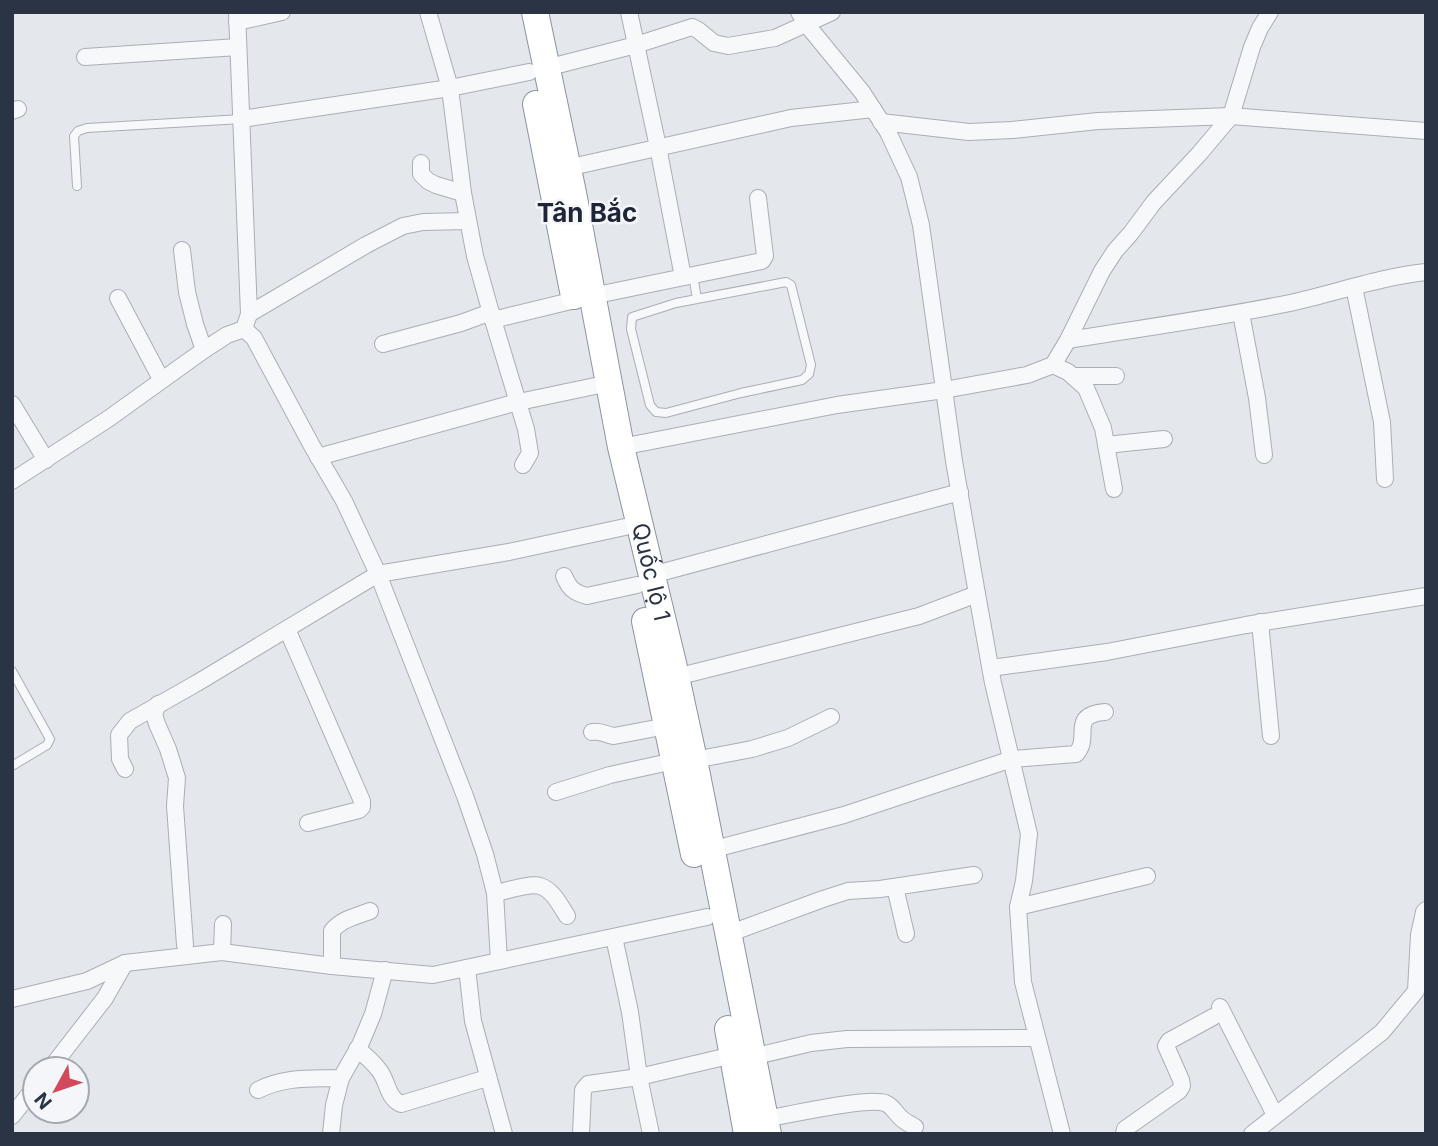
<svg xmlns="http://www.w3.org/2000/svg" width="1438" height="1146" font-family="Inter,sans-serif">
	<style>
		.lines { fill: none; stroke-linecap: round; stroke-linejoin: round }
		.service-casing { stroke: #a9aeb7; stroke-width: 10 }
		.minor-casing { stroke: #a9aeb7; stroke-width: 18 }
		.trunk-casing { stroke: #8b94a3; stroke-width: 28 }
		.service { stroke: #f7f8fa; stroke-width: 8 }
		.minor { stroke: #f7f8fa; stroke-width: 16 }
		.trunk { stroke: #fff; stroke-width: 26 }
		.labels { text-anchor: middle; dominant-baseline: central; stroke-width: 5; stroke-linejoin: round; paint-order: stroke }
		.street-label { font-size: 23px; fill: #2b3445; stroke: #f4f6f9 }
		.quarter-label { font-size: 26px; font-weight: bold; fill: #1d2536; stroke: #f4f6f9 }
	</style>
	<rect width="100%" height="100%" fill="#e4e7ec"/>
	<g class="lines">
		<g class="service-casing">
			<g id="service">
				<path d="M77 186 74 136 78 131 87 128 242 119"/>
				<path d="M693 275 697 299 676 303 632 317 631 329 650 405 656 412 666 413 741 393 802 380 809 374 811 365 791 285 786 282 697 299"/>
				<path d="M12 671 50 739 47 745 12 766"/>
			</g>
		</g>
		<g class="minor-casing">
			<g id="minor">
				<path d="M237 12 249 314 244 329"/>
				<path d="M428 12 450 88 463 193 475 256 493 320 526 429 530 453 523 465"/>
				<path d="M629 12 658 147 683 277"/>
				<path d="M799 12 807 25 862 92 888 132 909 177 921 225 954 461 977 594 993 683 1029 834 1024 881 1018 907 1023 982 1062 1134"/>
				<path d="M237 22 282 12"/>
				<path d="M85 57 238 47"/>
				<path d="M546 68 636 45 692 27 698 30 714 43 728 46 775 38 832 12"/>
				<path d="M12 111 18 109"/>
				<path d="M242 119 450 88 529 72"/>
				<path d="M881 122 969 132 1012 130 1098 121 1231 116 1426 131"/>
				<path d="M421 163V174L428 181 436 185 463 193"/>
				<path d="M567 168 791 118 873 109"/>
				<path d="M182 250 187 292 195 324 204 350"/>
				<path d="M1354 287 1382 422 1385 479"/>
				<path d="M592 296 762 261 765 256 758 198"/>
				<path d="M118 298 161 379"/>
				<path d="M1241 313 1257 398 1264 455"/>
				<path d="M249 314 366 245 403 226 423 222 468 221"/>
				<path d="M493 320 575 300"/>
				<path d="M1068 340C1142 328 1216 318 1290 303 1336 293 1379 277 1426 272"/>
				<path d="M383 344 461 323 491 312"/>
				<path d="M1053 365 1068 372 1086 388 1103 428 1114 489"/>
				<path d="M1073 376H1116"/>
				<path d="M12 404 46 460"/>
				<path d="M1106 445 1164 439"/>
				<path d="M621 447 837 405 944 390 1027 375 1053 365 1068 340 1102 271 1115 251 1131 233 1154 202 1199 154 1231 116 1252 47 1260 28 1270 12"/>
				<path d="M318 457 514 403 595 386"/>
				<path d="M12 481 108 419 204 350 227 335 244 329 254 338 312 446 344 501 378 574 465 796 485 854 495 893 499 961"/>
				<path d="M652 575 960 492"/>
				<path d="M564 576C569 588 574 593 587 596L637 585"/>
				<path d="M1260 622 1271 736"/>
				<path d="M287 629 362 801V807L359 810 308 823"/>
				<path d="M991 668 1107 652 1246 625 1426 596"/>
				<path d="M676 677 919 616 977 594"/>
				<path d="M158 704 154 714 157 724 168 749 177 778 175 806 185 945"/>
				<path d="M592 732C601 730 605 735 614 736L667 726"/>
				<path d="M694 760 752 749 788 738 831 717"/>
				<path d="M125 769 120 759 119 735 130 721 197 683 378 574 509 552 625 527"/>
				<path d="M556 792 610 775 674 761"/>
				<path d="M711 850 844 815 1012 759 1076 754C1092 737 1068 715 1105 712"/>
				<path d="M895 887 906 934"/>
				<path d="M495 893C506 891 530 883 540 886 553 890 560 905 567 916"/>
				<path d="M1018 907 1147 876"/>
				<path d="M728 934 823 899 848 891 880 889 974 875"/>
				<path d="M614 937 630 1012 639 1077 651 1134"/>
				<path d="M222 952 223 924"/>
				<path d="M332 966V931C341 919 357 916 370 911"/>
				<path d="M467 968 473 1021 504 1134"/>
				<path d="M12 999 87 981 125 963 222 952 332 966 433 975 707 917"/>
				<path d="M1220 1007 1275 1115"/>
				<path d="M357 1049C365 1055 373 1062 379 1070 388 1081 387 1098 401 1104L487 1078"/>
				<path d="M752 1057 811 1043 847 1039 1037 1038"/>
				<path d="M50 1069 105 998 125 963"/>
				<path d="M258 1090C286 1076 311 1079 341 1078"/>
				<path d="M12 1116 35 1087"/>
				<path d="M765 1119C789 1115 866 1097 885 1103 893 1106 895 1113 901 1118 905 1122 910 1124 915 1127"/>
				<path d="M331 1134 334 1105 341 1078 360 1045 373 1014 385 970"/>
				<path d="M581 1134 583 1090 588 1084 639 1077 733 1055"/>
				<path d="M1124 1134 1125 1129 1179 1091 1182 1086 1181 1080 1166 1046 1169 1041 1213 1017"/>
				<path d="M1252 1134 1382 1032 1416 991 1419 935 1424 912 1426 910"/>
			</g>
		</g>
		<g class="trunk-casing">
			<g id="trunk">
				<path id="s1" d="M535 12 573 193 621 447 673 663 694 760 768 1134"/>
				<path d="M536 104 574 296"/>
				<path d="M645 621 694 854"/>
				<path d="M728 1029 747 1134"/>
			</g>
		</g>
		<use href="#service" class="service"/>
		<use href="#minor" class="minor"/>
		<use href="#trunk" class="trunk"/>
	</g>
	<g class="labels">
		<g class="street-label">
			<text stroke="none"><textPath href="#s1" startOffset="572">Quốc lộ 1</textPath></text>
		</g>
		<g class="quarter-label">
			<text x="587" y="212">Tân Bắc</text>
		</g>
	</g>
	<rect width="1438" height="1146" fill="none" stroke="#2b3445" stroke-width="28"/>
	<g transform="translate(56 1090) rotate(230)"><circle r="33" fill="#f4f6f9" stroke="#a4a8b1" stroke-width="2"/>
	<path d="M0-5L12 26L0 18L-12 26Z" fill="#d1495b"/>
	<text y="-10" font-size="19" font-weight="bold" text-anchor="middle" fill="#2b3445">N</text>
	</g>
</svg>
